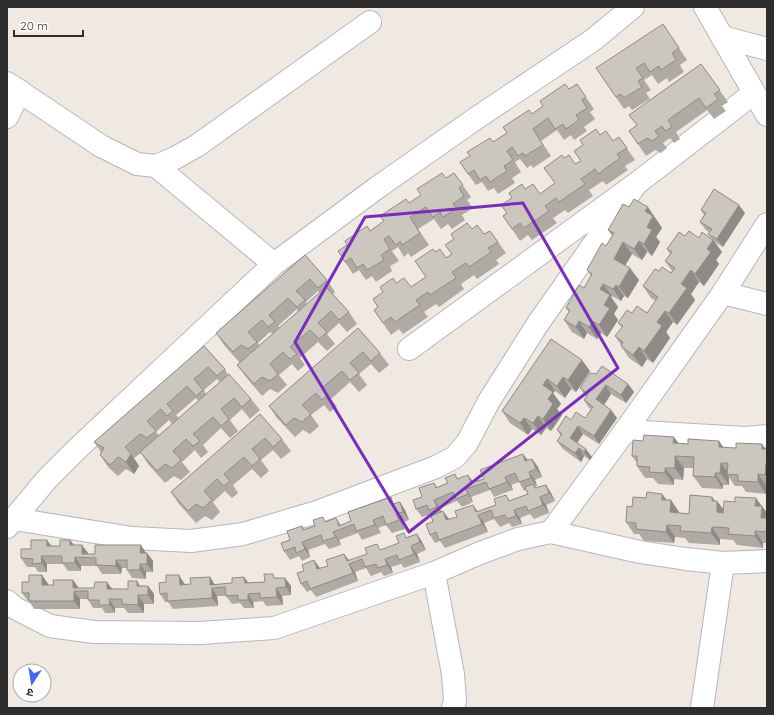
<svg xmlns="http://www.w3.org/2000/svg" width="774" height="715" font-family="Quicksand,'Noto Sans Devanagari',sans-serif">
	<style>
		.lines { fill: none; stroke-linecap: round; stroke-linejoin: round }
		.minor-casing { stroke: #b4b7c1; stroke-width: 24 }
		.minor { stroke: #fff; stroke-width: 22 }
		.wall { fill: #afaba4; fill-rule: evenodd }
		.shaded-wall { fill: #8e8b86 }
		.building { fill: #cbc7bf; stroke: #8e8b86 }
		.marked { fill: none; stroke: #7b2cbf; stroke-width: 3; stroke-linejoin: round }
	</style>
	<rect width="100%" height="100%" fill="#efe9e1"/>
	<g class="lines">
		<g class="minor-casing">
			<g id="minor">
				<path d="M705 7 767 115"/>
				<path d="M722 37 767 49"/>
				<path d="M7 83 101 146 137 164 156 166 175 158 198 145 370 22"/>
				<path d="M7 117 20 91"/>
				<path d="M156 166 274 264"/>
				<path d="M723 293 767 304"/>
				<path d="M409 349 636 184 754 93"/>
				<path d="M625 431 745 438 767 436"/>
				<path d="M14 519 132 538 191 541 243 534 317 512 436 467 455 457 467 443 489 401 537 325 636 184"/>
				<path d="M7 527 47 479 76 450 274 264 378 187 478 117 593 40 633 7"/>
				<path d="M551 532 625 431 723 293 767 224"/>
				<path d="M434 573 453 674 455 701 453 708"/>
				<path d="M7 601 15 608 50 626 94 632 200 633 274 628 434 573 480 553 518 539 551 532 640 552 686 559 723 563 767 561"/>
				<path d="M702 708 723 563"/>
			</g>
		</g>
		<use href="#minor" class="minor"/>
	</g>
	<g class="wall">
		<path d="M671 36 687 60 680 65 684 72 669 82 667 78 658 84 652 75 644 80 651 90 646 93 650 99 632 110 629 106 624 109 596 68Z"/>
		<path d="M701 64 728 102 722 106 726 111 714 119 707 110 676 132 680 139 674 143 670 138 663 143 667 148 661 153 655 150 646 156 629 131 637 125 629 115Z"/>
		<path d="M577 84 594 109 590 112 595 119 584 127 587 131 574 140 571 135 564 140 557 130 541 141 551 156 533 168 531 165 527 168 520 159 515 162 521 172 512 178 515 183 498 194 494 188 488 191 482 182 476 185 468 174 470 156 507 133 532 114Z"/>
		<path d="M600 135 613 141 619 137 635 160 625 166 628 170 606 185 603 181 589 190 593 196 568 213 565 210 553 218 557 223 532 240 528 235 520 241 503 216 507 213 525 189 540 194 555 183 564 158 575 164 581 161Z"/>
		<path d="M454 173 471 197 467 200 473 208 462 215 465 220 452 229 448 224 441 229 434 219 418 229 429 245 411 257 408 253 404 257 398 247 392 251 399 261 390 266 392 271 376 282 372 276 366 280 359 270 353 274 345 262 384 221 409 203Z"/>
		<path d="M629 207 656 218V219L662 228 656 237 660 242 652 256 647 252 642 260 632 254 625 265 639 280 628 298 624 296 621 301 612 296 611 297 618 307 614 314 618 320 607 337 601 333 597 339 587 333 584 339 572 332 564 320 569 312 566 308 584 288 591 276 587 270 606 246 612 236 608 230Z"/>
		<path d="M701 210 745 213 723 247 715 242 722 252 716 260 719 264 704 286 699 282 691 294 695 300 677 325 673 322 666 332 670 338 653 363 647 359 642 367 629 358 621 346V345L615 336 622 328 618 323 632 313H647L656 301 651 298 643 286 671 273 672 271 665 261 670 254 667 249 685 236 713 240 708 234 709 232 706 230 700 222 704 215Z"/>
		<path d="M472 229 484 234 490 231 506 253 496 260 499 264 477 279 474 275 461 284 464 289 439 307 436 304 424 312 428 317 403 334 399 329 391 335 374 310 378 307 396 283 411 287 426 277 435 252 446 258 452 254Z"/>
		<path d="M305 255 327 280 335 292 333 294 349 312 357 324 347 332 339 323 327 334 335 344 327 351 318 342 300 358 305 365 298 371 292 364 279 375 287 385 278 393 270 389 262 396 246 377 237 365 240 363 224 345 216 333ZM318 291 320 293 307 304 306 302ZM297 309 298 312 280 328 278 326ZM270 332 273 334 260 346 258 343Z"/>
		<path d="M358 328 380 353 389 365 379 373 371 364 359 374 367 385 359 392 350 382 331 399 337 407 330 412 324 405 311 415 319 426 310 434 303 430 295 437 277 418 269 406Z"/>
		<path d="M551 339 590 371 576 392 571 389 565 398 555 391 553 393 561 404 557 409 562 415 551 431 546 428 541 435 532 429 528 435 510 423 502 411Z"/>
		<path d="M204 346 225 369 228 375 251 399 260 410 250 419 242 409 230 420 238 431 230 438 221 428 203 445 208 452 201 458 195 450 182 462 190 472 181 480 174 476 165 483 148 464 141 453 134 458 139 466 134 474 126 469 118 476 108 467 100 455 101 452 94 442ZM217 379 220 382 206 394 204 390ZM196 398 198 401 179 418 176 415ZM169 420 172 424 159 435 156 432Z"/>
		<path d="M628 384 634 392 626 403 611 394 604 405 611 410 617 418 599 444 583 434 577 443 592 457 590 460 584 456 581 462 563 449 557 441 561 436 557 430 571 420 585 418 591 409 589 408 584 400 586 397 580 388Z"/>
		<path d="M260 414 282 439 291 451 281 459 273 450 261 460 269 471 261 478 252 469 233 485 238 493 232 498 225 491 213 502 220 512 212 520 205 516 196 523 179 504 171 492Z"/>
		<path d="M674 437 678 443 688 444 719 441 724 448 767 449V486L766 494 746 492 742 486H735L729 477V485H723V489L702 488 693 476 694 468H684L683 480 674 479V485L658 484 653 478H645L637 466V463L632 456 643 441Z"/>
		<path d="M523 454 528 460 532 459 538 467 542 477 535 480 537 486 535 487 536 488 546 485 551 493 555 501 546 505 549 513 534 519 530 514 520 518 522 524 512 527 509 523 500 527 494 519 484 523 488 532 445 548 440 541 435 543 430 535 433 522V515L431 514 422 517 416 509 422 497 434 483 437 487 458 478 473 482 484 479ZM519 482 524 491 526 490 528 494 510 501 506 495 496 505 478 512 449 520 441 512 440 508 457 501 462 507 473 502 471 497 490 490 494 497 513 490 511 485Z"/>
		<path d="M662 494 667 500H671L679 512V513L689 514 712 497 715 501H717L723 509 762 506 767 513V543H763V548L737 545 733 540 720 539V545L689 543 685 538 675 537 674 543 644 541 639 534H634L626 522 632 507 646 498Z"/>
		<path d="M395 503 405 510 409 520 402 523 405 529 392 533 386 525 378 528 381 533 362 540 358 533 339 540 341 545 329 549 325 544 308 550 310 557 302 561 299 556 290 560 284 551 290 540 302 526 305 530 315 526 326 521 341 525Z"/>
		<path d="M417 534 422 542 426 550 417 554 420 562 404 568 401 564 391 567 393 573 384 576 381 572 371 576 366 568 355 572 358 581 316 597 311 590 307 592 301 584 320 569 328 566 344 554 349 560 381 550 399 543 407 537Z"/>
		<path d="M70 540 74 545 88 553V554L147 553 153 561V572H146V579L132 578 127 570V568H122L121 574H102L97 566H81V571H68L63 564H47V572H38L35 567H27L21 558 51 546H60Z"/>
		<path d="M42 575 48 584V585H54L73 580 78 588 128 589 137 581 140 586H148L154 594V604H144V613H128L124 608H115V613H105L102 608H93L88 599H80V609H34L29 601H28L22 593 29 582Z"/>
		<path d="M210 577 215 585 232 583 244 577 248 583 265 582 276 578H285L291 586V595L282 596 283 605 266 606 263 601 253 602 254 608H244L240 603 232 604 226 596H217L218 606 173 609 168 602H165L160 594 166 582 184 583 185 584H191Z"/>
	</g>
	<g class="shaded-wall">
		<path d="M739 205 745 213 723 247 717 239Z"/>
		<path d="M648 207 662 228 656 237 660 242 652 256 644 244 647 227 645 211Z"/>
		<path d="M713 240 722 252 716 260 719 264 704 286 695 274 707 249Z"/>
		<path d="M639 241 647 252 642 260 634 249Z"/>
		<path d="M623 242 632 254 622 271 614 259Z"/>
		<path d="M630 268 639 280 628 298 619 287Z"/>
		<path d="M691 270 699 282 691 294 695 300 677 325 669 313 681 284Z"/>
		<path d="M603 284 612 296 611 297 618 307 614 314 618 320 607 337 599 325 604 305 600 289Z"/>
		<path d="M616 285 624 296 621 301 613 289Z"/>
		<path d="M665 311 673 322 666 332 670 338 653 363 644 351 657 322Z"/>
		<path d="M579 321 587 333 584 339 576 327Z"/>
		<path d="M593 321 601 333 597 339 589 327Z"/>
		<path d="M639 347 647 359 642 367 633 355Z"/>
		<path d="M582 360 590 371 576 392 568 380Z"/>
		<path d="M563 377 571 389 565 398 557 386Z"/>
		<path d="M547 379 555 391 553 393 561 404 557 409 562 415 551 431 543 419 548 399 543 385Z"/>
		<path d="M628 384 634 392 626 403 621 395Z"/>
		<path d="M606 385 611 394 602 408 596 399Z"/>
		<path d="M611 410 617 418 599 444 594 436Z"/>
		<path d="M538 416 546 428 541 435 533 423Z"/>
		<path d="M524 418 532 429 528 435 520 423Z"/>
		<path d="M578 426 583 434 575 446 570 438Z"/>
		<path d="M674 437 682 448 673 443Z"/>
		<path d="M719 441 727 453 719 447Z"/>
		<path d="M762 444 767 451 762 449Z"/>
		<path d="M579 448 584 456 581 462 575 453Z"/>
		<path d="M586 449 592 457 590 460 584 452Z"/>
		<path d="M131 454 139 466 134 474 126 462Z"/>
		<path d="M523 454 529 462 525 461Z"/>
		<path d="M675 456 684 468 683 480 675 468Z"/>
		<path d="M532 459 538 467 542 477 536 469Z"/>
		<path d="M721 463 729 474H727L729 477V485L720 473Z"/>
		<path d="M766 463 767 464V477L765 475Z"/>
		<path d="M665 468 674 479V485L665 473Z"/>
		<path d="M529 472 535 480 537 486 531 478Z"/>
		<path d="M715 473 723 485V489L715 477Z"/>
		<path d="M758 474 767 486 766 494 758 482Z"/>
		<path d="M468 475 474 483H471Z"/>
		<path d="M505 477 511 485 513 490 507 482Z"/>
		<path d="M546 485 551 493 555 501 549 493Z"/>
		<path d="M466 489 471 497 473 502 468 494Z"/>
		<path d="M662 494 671 506V500L679 512 678 524 662 500Z"/>
		<path d="M540 497 546 505 549 513 543 505Z"/>
		<path d="M712 497 717 504V501L726 513 717 512 712 501Z"/>
		<path d="M756 498 767 513V526L761 518 755 506Z"/>
		<path d="M434 500 440 508 442 515 437 507Z"/>
		<path d="M400 502 405 510 409 520 403 512Z"/>
		<path d="M473 505 479 513 478 515 484 523 488 532 482 524 476 512Z"/>
		<path d="M514 510 520 518 522 524 516 516Z"/>
		<path d="M443 511 449 519 446 520Z"/>
		<path d="M396 514 402 523 405 529 399 520Z"/>
		<path d="M336 518 341 526H339Z"/>
		<path d="M373 520 378 528 381 533 375 525Z"/>
		<path d="M667 525 675 537 674 543 666 532Z"/>
		<path d="M712 527 720 539V545L711 533Z"/>
		<path d="M755 531 763 543V548L755 536Z"/>
		<path d="M333 532 339 540 341 545 336 537Z"/>
		<path d="M417 534 422 542 426 550 420 542Z"/>
		<path d="M47 540 53 548 47 546Z"/>
		<path d="M70 540 76 548 70 545Z"/>
		<path d="M302 542 308 550 310 557 305 549Z"/>
		<path d="M82 545 88 553V557L82 554Z"/>
		<path d="M141 545 146 553H140Z"/>
		<path d="M411 546 417 554 420 562 414 554Z"/>
		<path d="M147 553 153 561V572L147 564Z"/>
		<path d="M344 554 350 562 349 564 355 572 358 581 353 573Z"/>
		<path d="M41 556 47 564V572L42 563Z"/>
		<path d="M75 557 81 566V571L75 563Z"/>
		<path d="M385 559 391 567 393 573 387 565Z"/>
		<path d="M116 560 122 568 121 574 116 566Z"/>
		<path d="M314 560 320 568 323 578 317 569Z"/>
		<path d="M140 564 146 572V579L140 570Z"/>
		<path d="M42 575 48 584V593L42 585Z"/>
		<path d="M179 575 184 583 185 593 180 585Z"/>
		<path d="M210 577 215 585H210Z"/>
		<path d="M244 577 250 585 245 583Z"/>
		<path d="M285 578 291 586V595L286 587Z"/>
		<path d="M73 580 79 588H73Z"/>
		<path d="M137 581 142 590 137 586Z"/>
		<path d="M107 582 113 590 107 589Z"/>
		<path d="M148 586 154 594V604L148 595Z"/>
		<path d="M212 588 217 596 218 606 212 598Z"/>
		<path d="M276 588 282 596 283 605 277 597Z"/>
		<path d="M74 591 80 599V609L74 601Z"/>
		<path d="M248 594 253 602 254 608 248 600Z"/>
		<path d="M138 595 144 604V613L138 605Z"/>
		<path d="M109 599 115 608V613L110 605Z"/>
	</g>
	<g class="building">
		<path d="M663 24 679 48 672 53 676 60 661 70 659 66 650 72 644 63 636 68 643 78 638 81 642 87 624 98 621 94 616 97 596 68Z"/>
		<path d="M701 64 720 90 714 94 718 99 706 108 699 98 668 120 672 127 665 131 662 126 655 131 659 136 652 141 647 138 638 144 629 131 637 125 629 115Z"/>
		<path d="M565 84 569 89 577 84 586 97 582 100 587 108 576 115 579 120 566 129 563 124 555 129 548 118 533 129 543 145 525 156 523 153 518 156 512 147 507 151 513 160 504 166 507 171 490 182 486 176 480 180 474 170 468 174 460 162 470 156 467 152 490 138 493 142 507 133 503 127 529 110 532 114 543 106 540 101Z"/>
		<path d="M596 129 600 135 606 131 613 141 619 137 627 148 617 154 620 158 598 174 595 169 581 179 585 184 559 202 556 198 545 206 549 211 524 228 520 223 512 229 503 216 507 213 501 205 512 198 509 193 522 184 525 189 533 184 540 194 555 183 544 168 562 155 564 158 569 155 575 164 581 161 574 151 583 145 580 140Z"/>
		<path d="M442 173 446 178 454 173 463 185 459 188 464 196 453 204 457 208 443 217 440 212 433 217 426 207 410 217 420 233 402 245 400 241 396 245 389 236 384 239 390 249 381 255 384 260 367 270 363 264 357 268 351 258 345 262 338 251 347 245 345 241 367 226 370 231 384 221 380 216 406 199 409 203 421 195 417 189Z"/>
		<path d="M714 189 739 205 717 239 708 234 712 229 700 222 706 213 701 210Z"/>
		<path d="M634 199 648 207 645 211 653 216 647 227 652 230 644 244 639 241 634 249 623 242 614 259 630 268 619 287 616 285 613 289 603 284 600 289 610 295 604 305 610 308 599 325 593 321 589 327 579 321 576 327 564 320 570 310 566 308 579 285 584 288 592 274 587 270 602 243 606 246 614 233 608 230 623 204 629 207Z"/>
		<path d="M467 223 472 229 477 225 484 234 490 231 498 242 488 248 491 252 469 267 466 263 452 272 456 278 430 295 428 292 416 300 420 305 395 322 391 317 383 323 374 310 378 307 373 299 383 292 380 287 393 278 396 283 404 278 411 287 426 277 415 261 433 249 435 252 440 249 446 258 452 254 445 245 454 239 451 234Z"/>
		<path d="M689 231 699 238 702 232 713 240 707 249 711 252 695 274 691 270 681 284 687 288 669 313 665 311 657 322 662 326 644 351 639 347 633 355 621 346 623 342 615 336 623 326 618 323 627 310 632 313 637 306 647 313 658 297 643 286 655 269 659 271 662 267 671 273 675 268 665 261 672 252 667 249 679 232 685 236Z"/>
		<path d="M305 255 327 280 318 288 310 279 296 291 305 300 297 307 288 298 269 315 275 322 268 327 262 320 248 332 257 342 248 349 241 345 233 352 216 333Z"/>
		<path d="M326 287 349 312 339 320 331 311 318 323 327 332 319 339 310 330 290 347 297 354 290 359 283 352 270 364 278 374 270 381 262 377 254 384 237 365Z"/>
		<path d="M358 328 380 353 371 361 363 352 350 363 359 373 350 380 342 371 322 388 328 395 322 400 316 393 302 405 311 414 302 422 294 418 286 425 269 406Z"/>
		<path d="M551 339 582 360 568 380 563 377 557 386 547 379 543 385 553 392 548 399 553 404 543 419 538 416 533 423 524 418 520 423 502 411Z"/>
		<path d="M204 346 225 369 217 376 208 367 194 379 203 390 196 396 187 386 167 404 173 411 167 416 161 409 147 421 156 431 147 438 140 434 125 447 131 454 126 462 118 457 110 465 100 455 104 448 94 442Z"/>
		<path d="M602 366 628 384 621 395 606 385 596 399 611 410 594 436 578 426 570 438 586 449 584 452 579 448 575 453 557 441 562 434 557 430 566 416 571 420 576 412 585 418 593 407 584 400 588 394 580 388 590 373 596 374Z"/>
		<path d="M229 374 251 399 242 407 234 398 221 409 229 419 221 426 213 417 193 434 200 441 193 446 186 439 173 451 181 460 172 468 165 464 157 471 140 452Z"/>
		<path d="M260 414 282 439 273 447 265 438 252 449 260 459 252 466 244 457 224 474 230 481 224 486 217 479 204 491 212 500 203 508 196 504 188 511 171 492Z"/>
		<path d="M644 435 674 437 673 443 688 444V439L719 441V447L736 448V443L762 444V449H767V463H766L765 475 758 474V482L738 481V475L727 474 728 463H721L720 473H715V477L693 476 694 457 675 456V468H665V473L649 472 650 467 637 466V456H632L633 440 643 441Z"/>
		<path d="M523 454 525 461 532 459 536 469 529 472 531 478 519 482 515 473 505 477 507 482 489 489 486 482 466 489 468 494 456 499 453 492 434 500 437 507 429 510 427 505 416 509 413 500 422 497 419 488 434 483 436 488 448 483 445 478 455 474 457 479 468 475 471 483 484 479 480 470Z"/>
		<path d="M533 484 535 488 546 485 549 493 540 497 543 505 528 511 526 506 514 510 516 516 507 519 505 515 494 518 491 510 478 515 482 524 439 540 436 532 430 535 426 524 433 522 431 516 443 511 446 520 457 517 455 511 473 505 476 512 496 505 494 499 506 495 509 501 528 494 525 487Z"/>
		<path d="M647 492 662 494V500H671L670 512 689 514 690 495 712 497V501H717V512L723 513 724 501 735 502V497L756 498 755 506H762L761 518H767V532L755 531V536L728 534 729 528 712 527 711 533 680 531 681 526 667 525 666 532 636 529V523L626 522 627 506 632 507 633 497 646 498Z"/>
		<path d="M391 497 393 504 400 502 403 512 396 514 399 520 386 525 383 516 373 520 375 525 356 531 354 524 333 532 336 537 323 541 321 535 302 542 305 549 296 553 295 547 284 551 281 543 290 540 287 531 302 526 303 530 315 526 313 520 323 517 325 522 336 518 339 526 351 521 348 512Z"/>
		<path d="M404 533 406 538 417 534 420 542 411 546 414 554 399 560 397 555 385 559 387 565 378 568 376 564 365 567 362 559 349 564 353 573 310 589 307 581 301 584 297 573 304 571 302 565 314 560 317 569 328 566 326 560 344 554 347 561 367 554 365 548 377 544 380 550 399 543 396 536Z"/>
		<path d="M31 540H47V546H60V540H70V545H82V554H95V545H141L140 553H147V564H140V570H127V560H116V566L96 565V558L75 557V563H62V556H41L42 563 32 564 33 559 21 558V549H31Z"/>
		<path d="M264 574H273L274 578H285L286 587 276 588 277 597 260 598V593L248 594V600H238V595L226 596 225 587 212 588V598L167 601V593L160 594 159 583 166 582V575H179L180 585 191 584 190 578 210 577V585L232 583V578L244 577 245 583 265 582Z"/>
		<path d="M29 575H42V585H54L53 580H73V588H94L95 582H107V589H128V581H137V586H148V595H138V605L122 604V599H109L110 605H99V600H88V591H74V601H29V593H22V582H29Z"/>
	</g>
	<path class="marked" d="M523 203 618 368 409 532 295 342 365 217Z"/>
	<rect width="774" height="715" fill="none" stroke="#2e2e2e" stroke-width="16"/>
	<g transform="translate(32 683) rotate(192)"><circle r="19" fill="#ffffff" stroke="#ababab"/>
	<path d="M0-3L7 15L0 10L-7 15Z" fill="#4264fb"/>
	<text y="-6" font-size="11" font-weight="bold" text-anchor="middle" fill="#2e2e2e">उ</text>
	</g>
	<path d="M14 30v6h69v-6" fill="none" stroke="#2e2e2e" stroke-width="2"/>
	<text x="20" y="30" font-size="12" fill="#2e2e2e" stroke="#ffffff" stroke-width="3" paint-order="stroke">20 m</text>
</svg>
